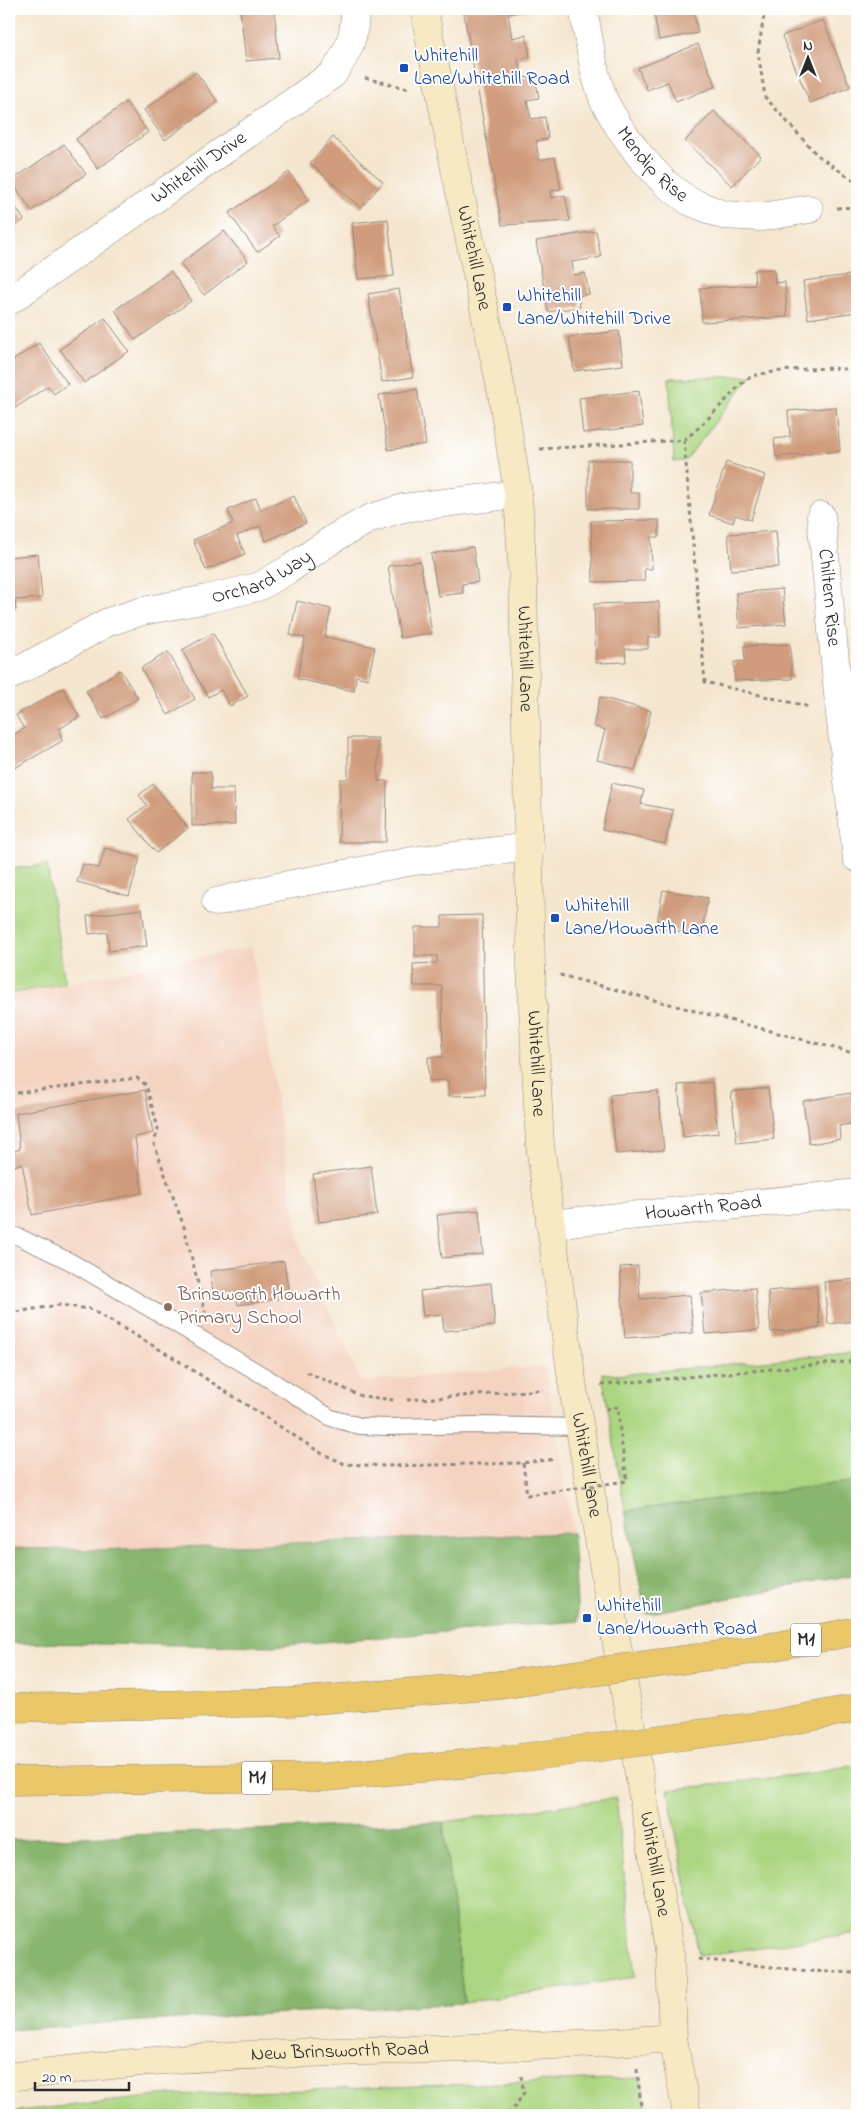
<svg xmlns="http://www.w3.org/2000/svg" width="866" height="2124" font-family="'Indie Flower',sans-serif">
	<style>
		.built { fill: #f4d3c0 }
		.green { fill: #abd580; stroke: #6b8056 }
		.forest { fill: #88b66e; stroke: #5a704c }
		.building { fill: #d09c7d }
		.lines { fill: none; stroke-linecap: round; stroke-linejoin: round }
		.service-casing { stroke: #90887d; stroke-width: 18 }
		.minor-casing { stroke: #90887d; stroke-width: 29 }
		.secondary-casing { stroke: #90887d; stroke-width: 29 }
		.motorway-casing { stroke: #90887d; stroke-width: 29 }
		.path { stroke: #90887d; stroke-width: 3; stroke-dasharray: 4 4; stroke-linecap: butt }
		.service { stroke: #fff; stroke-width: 16 }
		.minor { stroke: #fff; stroke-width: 28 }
		.secondary { stroke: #f7e9c3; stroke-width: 28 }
		.motorway { stroke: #eac769; stroke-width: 28 }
		.motorway-bridge-casing { stroke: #90887d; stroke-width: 29; stroke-linecap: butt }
		.path-bridge { stroke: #90887d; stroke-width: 3; stroke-dasharray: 4 4; stroke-linecap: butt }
		.motorway-bridge { stroke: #eac769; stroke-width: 28 }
		.transit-dot { fill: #1a4fb4; stroke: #fff; stroke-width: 2 }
		.education-dot { fill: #8d6e63; stroke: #fff; stroke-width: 2 }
		.labels { text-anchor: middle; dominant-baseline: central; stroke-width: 4; stroke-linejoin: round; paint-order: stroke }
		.shield { fill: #fff; stroke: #6b6b6b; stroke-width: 1 }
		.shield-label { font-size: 19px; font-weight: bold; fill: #2b2b2b }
		.transit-label { font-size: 20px; fill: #164399; stroke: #fff; text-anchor: start }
		.street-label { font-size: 20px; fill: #2b2b2b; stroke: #fff }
		.education-label { font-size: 20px; fill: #785e54; stroke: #fff; text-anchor: start }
	</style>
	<rect width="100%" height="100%" fill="#fff"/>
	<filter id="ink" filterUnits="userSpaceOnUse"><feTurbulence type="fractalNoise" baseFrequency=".02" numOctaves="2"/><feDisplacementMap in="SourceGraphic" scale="10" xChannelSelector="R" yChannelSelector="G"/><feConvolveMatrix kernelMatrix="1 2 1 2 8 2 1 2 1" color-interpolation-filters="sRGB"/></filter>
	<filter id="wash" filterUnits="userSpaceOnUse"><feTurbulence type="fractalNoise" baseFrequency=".0096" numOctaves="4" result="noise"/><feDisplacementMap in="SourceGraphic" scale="20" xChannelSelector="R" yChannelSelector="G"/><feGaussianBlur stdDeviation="1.12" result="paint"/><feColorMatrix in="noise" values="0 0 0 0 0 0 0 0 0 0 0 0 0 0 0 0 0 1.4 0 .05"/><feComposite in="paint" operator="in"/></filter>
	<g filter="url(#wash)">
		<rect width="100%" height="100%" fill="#f5e6cf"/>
		<path class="built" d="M252 947 300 1247 361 1381 545 1366 573 1533 97 1550 9 1548V994Z"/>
		<g class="green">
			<path d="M751 376 685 461 674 462 669 378Z"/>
			<path d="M47 865 65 983 9 994V869Z"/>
			<path d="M857 1352V1481L625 1511 602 1373 618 1375Z"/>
			<path d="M857 1765V1933L699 1956 668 1790 819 1772Z"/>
			<path d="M616 1798 635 1977 464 2003 443 1822Z"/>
			<path d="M641 2078 648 2115H9L19 2111 170 2095Z"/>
		</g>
		<g class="forest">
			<path d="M857 1481V1574L646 1614 625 1511Z"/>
			<path d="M573 1533 578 1621 274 1646 9 1643V1548L97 1550Z"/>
			<path d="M443 1822 464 2003 108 2023 9 2030V1840Z"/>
		</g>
		<g id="blocks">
			<g class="building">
				<path d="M240 9H274L279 58 246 61Z"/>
				<path d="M463 9H533L508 14 512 38 526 35 530 57 518 59 522 78 535 76 539 98 527 100 531 119 545 117 548 139 536 141 539 160 555 157 561 189 550 191 551 198 565 195 570 221 502 225Z"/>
				<path d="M653 9H693L698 33 659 40Z"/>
				<path d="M823 20 850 87 810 103 782 36Z"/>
				<path d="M698 44 716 86 676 102 668 82 647 90 638 68Z"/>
				<path d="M196 72 218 102 165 140 144 110Z"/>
				<path d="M126 102 148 132 98 169 76 139Z"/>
				<path d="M714 111 761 156 732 186 685 141Z"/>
				<path d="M333 137 383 182 361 208 310 163Z"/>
				<path d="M64 144 86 174 32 211 11 181Z"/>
				<path d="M289 172 309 200 272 226 280 236 257 252 229 213Z"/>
				<path d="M9 197 24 220 9 230Z"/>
				<path d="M388 219 394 276 358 279 352 223Z"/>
				<path d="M224 231 248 261 204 295 180 264Z"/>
				<path d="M596 231 601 257 572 262 574 275 585 273 589 294 579 296 580 307 548 312 536 241Z"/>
				<path d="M774 269 775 283 785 282 787 317 702 322 700 288 755 285 754 270Z"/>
				<path d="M171 271 191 301 135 340 115 310Z"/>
				<path d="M857 274V312L808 319 803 281Z"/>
				<path d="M399 289 413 377 382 382 368 294Z"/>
				<path d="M105 318 129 351 84 383 60 349Z"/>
				<path d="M619 331 623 365 574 371 569 337Z"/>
				<path d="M39 343 68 384 54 394 48 386 15 408 9 399V363Z"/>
				<path d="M417 389 426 444 388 450 379 395Z"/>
				<path d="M639 391 643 426 583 433 579 398Z"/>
				<path d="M836 407 840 451 776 457 774 439 790 437 788 411Z"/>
				<path d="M588 460H630V493H639V509H588Z"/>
				<path d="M726 462 765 475 751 520 735 515 733 523 709 515Z"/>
				<path d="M294 496 306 523 266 541 260 526 237 536 245 554 206 570 193 540 233 523 228 510 256 498 261 510Z"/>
				<path d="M659 520V537H651L652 569H644L645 581 593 582 591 521Z"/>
				<path d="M776 531 779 567 731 570 728 534Z"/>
				<path d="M473 547 478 582 462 584 463 593 438 596 431 554Z"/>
				<path d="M38 554 42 598 15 600 16 610 9 611V557Z"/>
				<path d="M420 561 432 633 400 638 388 566Z"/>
				<path d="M782 589 786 624 739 628 736 593Z"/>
				<path d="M297 601 331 609 325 637 375 647 368 679 356 676 354 691 297 679 305 638 290 635Z"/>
				<path d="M659 602 660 637H648V649H625L626 662 596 663 594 604Z"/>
				<path d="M213 633 248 696 230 706 221 690 208 697 182 650Z"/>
				<path d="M790 644 792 679 735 681 734 662 745 661 744 646Z"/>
				<path d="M168 652 195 699 168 715 141 668Z"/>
				<path d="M120 670 138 698 103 719 86 691Z"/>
				<path d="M63 688 79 717 59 729 62 741 15 768 9 757V737L24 729 16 715Z"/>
				<path d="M600 697 651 711 635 770 597 760 605 730 593 726Z"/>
				<path d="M348 738H378V781H387L386 842H339L340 779H348Z"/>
				<path d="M192 772H211V789H234L235 825 192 826Z"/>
				<path d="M612 783 644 790 641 804 673 810 665 844 602 830Z"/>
				<path d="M153 784 188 828 156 853 129 819 147 805 139 795Z"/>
				<path d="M105 848 140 858 129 896 77 882 83 864 99 868Z"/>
				<path d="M663 890 708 898 701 936 656 927Z"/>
				<path d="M142 909 147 946 109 951 107 932 89 934 87 916Z"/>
				<path d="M482 915 485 1095 449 1096 448 1080 429 1081 428 1057H443L442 986H414L413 964 437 963V956H415V927H442V916Z"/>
				<path d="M712 1082 718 1133 683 1137 678 1085Z"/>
				<path d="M768 1088 774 1139 737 1143 731 1092Z"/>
				<path d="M145 1090 153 1133 135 1137 142 1193 32 1215 22 1163 9 1168V1153L20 1149 16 1113Z"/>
				<path d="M658 1091 664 1150 616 1154 610 1095Z"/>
				<path d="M851 1093 856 1123 839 1126 840 1139 809 1144 803 1101Z"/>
				<path d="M371 1166 377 1215 319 1222 313 1174Z"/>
				<path d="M479 1210 483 1254 442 1258 437 1215Z"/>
				<path d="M284 1261 289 1297 238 1305 236 1294 214 1297 210 1271Z"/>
				<path d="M638 1266 640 1299 690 1295 693 1333 625 1338 620 1267Z"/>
				<path d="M857 1279V1321L828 1324 824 1282Z"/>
				<path d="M491 1283 495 1326 444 1331 442 1314 423 1316 420 1291Z"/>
				<path d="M816 1286 820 1328 771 1332 768 1291Z"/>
				<path d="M755 1288 759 1330 705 1334 701 1293Z"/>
			</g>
		</g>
	</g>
	<g filter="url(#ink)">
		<use href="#blocks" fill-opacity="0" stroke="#90887d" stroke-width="1"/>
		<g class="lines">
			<g class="service-casing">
				<path id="service" d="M9 1234 19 1237 71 1262 269 1379 331 1418 360 1426 388 1427 476 1425 579 1427"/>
			</g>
			<g class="minor-casing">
				<g id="minor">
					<path id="s1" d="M583 9 595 73 604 101 619 127 640 156 665 183 689 201 723 215 762 217 809 209"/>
					<path id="s2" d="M9 301 333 74C349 50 355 38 355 9"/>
					<path id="s3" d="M821 516 840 714 857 858"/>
					<path id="s4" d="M9 676 108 622 143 611 207 599 258 587 288 570 336 537 371 518 403 508 518 494"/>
					<path d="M216 902 277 887 413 861 530 847"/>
					<path id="s5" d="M550 1224 857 1193"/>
				</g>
			</g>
			<g class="secondary-casing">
				<g id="secondary">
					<path id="s6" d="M424 9 455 169 502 394 518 494 523 581 531 967 540 1145 573 1388 670 1955 673 2038 687 2115"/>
					<path id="s7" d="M9 2077C65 2070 121 2063 178 2059 343 2048 508 2051 673 2038"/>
				</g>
			</g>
			<g class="motorway-casing">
				<g id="motorway">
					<path d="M754 1650 857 1631"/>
					<path d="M9 1708 290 1702 500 1685"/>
					<path d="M773 1724 857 1708"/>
					<path d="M9 1781 327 1777 504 1760"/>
				</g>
			</g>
			<g class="path">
				<path d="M765 9 758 52 765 97 817 155 857 183"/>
				<path d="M365 78 410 89"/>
				<path d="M837 208 857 207"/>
				<path d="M684 440 705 682 810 707"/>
				<path d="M540 449 684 440C700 428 714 412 728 398 735 391 742 381 751 377 765 370 843 365 857 371"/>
				<path d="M560 975 857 1054"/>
				<path d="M9 1094 137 1078 146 1085 158 1128 154 1144 184 1227 205 1312"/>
				<path d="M9 1313 60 1305 90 1309 171 1356 321 1453 345 1464 385 1466 523 1463 556 1459"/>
				<path d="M307 1372 361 1396 393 1400"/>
				<path d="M601 1385 857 1361"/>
				<path d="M407 1400 543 1390"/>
				<path d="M606 1409 618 1407 620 1432"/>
				<path d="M698 1959 809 1971 857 1973"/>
				<path d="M637 2069 642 2115"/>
				<path d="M509 2115 524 2093 521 2076"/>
			</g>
			<use href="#service" class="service"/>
			<use href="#minor" class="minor"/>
			<use href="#secondary" class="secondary"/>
			<use href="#motorway" class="motorway"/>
			<g class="motorway-bridge-casing">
				<g id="motorway-bridge">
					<path d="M500 1685 754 1650"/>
					<path d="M504 1760 773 1724"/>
				</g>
			</g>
			<path class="path-bridge" d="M523 1463 527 1495 627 1481 620 1432"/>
			<use href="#motorway-bridge" class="motorway-bridge"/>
		</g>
	</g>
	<g class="transit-dot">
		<rect x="399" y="63" width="10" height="10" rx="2.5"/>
		<rect x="502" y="302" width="10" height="10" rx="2.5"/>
		<rect x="550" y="913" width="10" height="10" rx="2.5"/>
		<rect x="582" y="1613" width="10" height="10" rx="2.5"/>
	</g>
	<circle class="education-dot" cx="168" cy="1307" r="5"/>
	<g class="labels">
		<g class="shield">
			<rect x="791" y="1623.5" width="30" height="33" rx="4"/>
			<rect x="242" y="1761.5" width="30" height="33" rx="4"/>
		</g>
		<g class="shield-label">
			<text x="806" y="1640">M1</text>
			<text x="257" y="1778">M1</text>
		</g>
		<g class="transit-label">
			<text x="414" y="56">Whitehill<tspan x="414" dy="23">Lane/Whitehill Road</tspan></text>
			<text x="517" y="296">Whitehill<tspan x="517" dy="23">Lane/Whitehill Drive</tspan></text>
			<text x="565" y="906">Whitehill<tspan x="565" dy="23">Lane/Howarth Lane</tspan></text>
			<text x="597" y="1606">Whitehill<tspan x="597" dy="23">Lane/Howarth Road</tspan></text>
		</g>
		<g class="street-label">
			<text stroke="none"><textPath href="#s1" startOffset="175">Mendip Rise</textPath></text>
			<text stroke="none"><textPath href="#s2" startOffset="232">Whitehill Drive</textPath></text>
			<text stroke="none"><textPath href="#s6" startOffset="254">Whitehill Lane</textPath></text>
			<text stroke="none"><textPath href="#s4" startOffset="274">Orchard Way</textPath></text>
			<text stroke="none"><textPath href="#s3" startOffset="82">Chiltern Rise</textPath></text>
			<text stroke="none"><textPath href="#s6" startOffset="659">Whitehill Lane</textPath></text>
			<text stroke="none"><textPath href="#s6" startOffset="1064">Whitehill Lane</textPath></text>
			<text stroke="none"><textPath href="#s5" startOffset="154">Howarth Road</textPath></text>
			<text stroke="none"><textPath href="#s6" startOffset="1469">Whitehill Lane</textPath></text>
			<text stroke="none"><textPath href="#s6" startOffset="1874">Whitehill Lane</textPath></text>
			<text stroke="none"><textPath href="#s7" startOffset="332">New Brinsworth Road</textPath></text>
		</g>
		<g class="education-label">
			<text x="178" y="1295">Brinsworth Howarth<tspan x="178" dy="23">Primary School</tspan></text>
		</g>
	</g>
	<rect width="866" height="2124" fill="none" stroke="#fff" stroke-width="30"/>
	<g transform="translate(808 58)" stroke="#ffffff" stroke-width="4" paint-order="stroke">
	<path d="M0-4L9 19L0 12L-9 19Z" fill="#2b2b2b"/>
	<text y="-8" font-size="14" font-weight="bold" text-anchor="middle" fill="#2b2b2b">N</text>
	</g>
	<path d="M35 2082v8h94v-8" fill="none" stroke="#2b2b2b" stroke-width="2.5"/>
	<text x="42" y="2082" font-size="15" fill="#2b2b2b" stroke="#ffffff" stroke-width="4" paint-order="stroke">20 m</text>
</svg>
